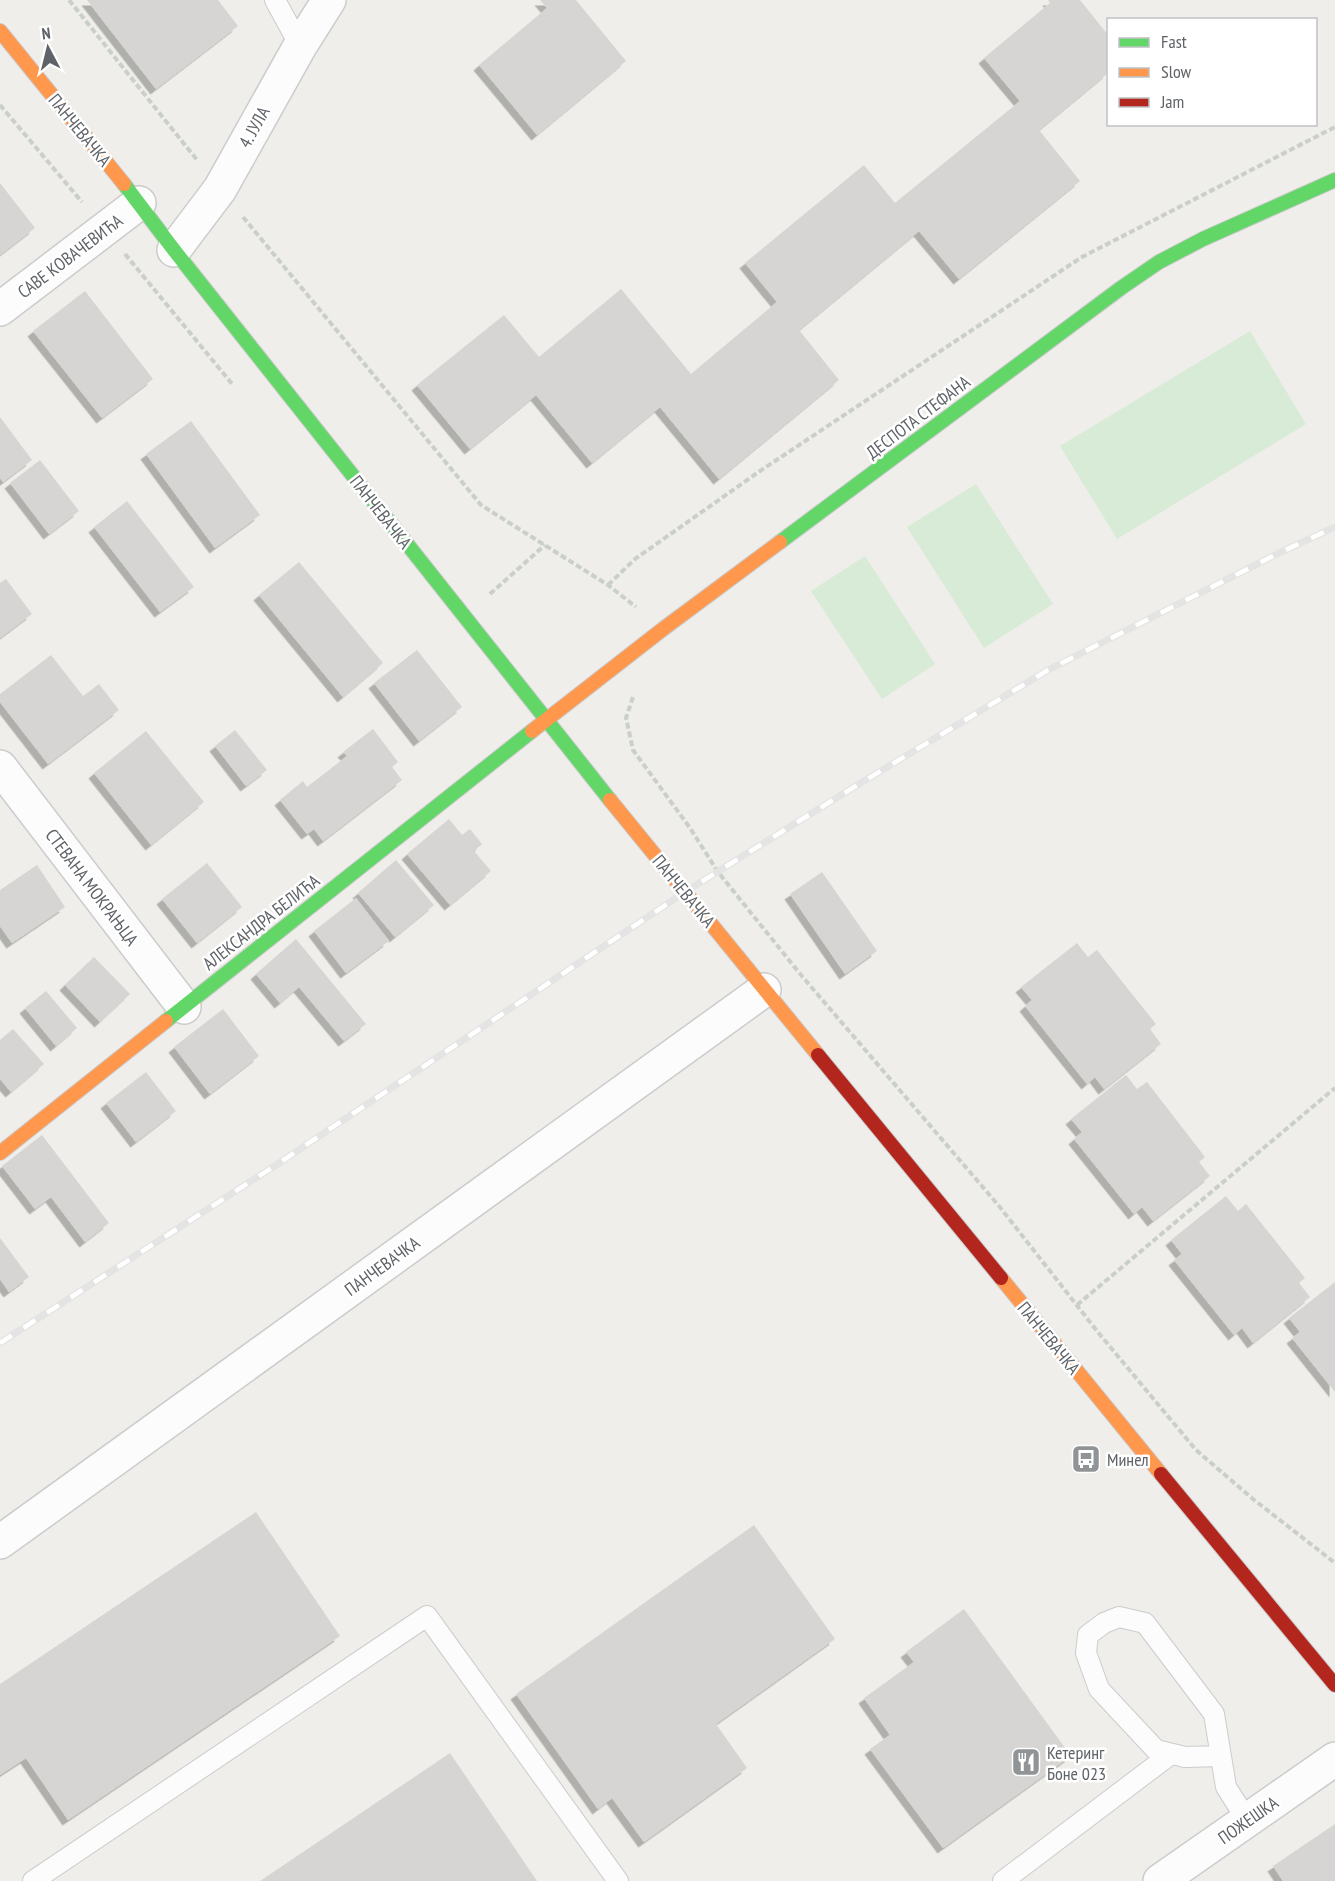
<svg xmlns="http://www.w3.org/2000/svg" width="1335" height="1881" font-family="'PT Sans Narrow',sans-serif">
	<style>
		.green { fill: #d8ebd6 }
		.building { fill: #d6d5d3; filter: url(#shadow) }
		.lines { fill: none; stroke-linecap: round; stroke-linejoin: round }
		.lane-casing { stroke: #cbcccc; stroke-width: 22 }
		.street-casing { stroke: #cbcccc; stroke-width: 36 }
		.fast-casing { stroke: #cacacb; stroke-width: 16 }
		.slow-casing { stroke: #cacacb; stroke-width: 16 }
		.jam-casing { stroke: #cacacb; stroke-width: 16 }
		.path { stroke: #cacfcc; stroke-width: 4; stroke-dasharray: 6 3; stroke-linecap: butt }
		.lane { stroke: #fdfcfc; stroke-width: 20 }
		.street { stroke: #fdfcfc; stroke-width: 33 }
		.fast { stroke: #63d668; stroke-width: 14 }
		.slow { stroke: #ff974d; stroke-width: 14 }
		.jam { stroke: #b3261e; stroke-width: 14 }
		.rail-casing { stroke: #e4e4e4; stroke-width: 7 }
		.rail { stroke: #fff; stroke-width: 4.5; stroke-dasharray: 14; stroke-linecap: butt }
		.labels { text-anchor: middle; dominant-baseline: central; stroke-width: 5; stroke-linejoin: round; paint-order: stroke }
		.street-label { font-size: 18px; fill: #5f6368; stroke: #fff }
		.poi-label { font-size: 18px; fill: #5f6368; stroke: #fff; text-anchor: start }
	</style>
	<defs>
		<filter id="shadow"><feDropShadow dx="-5.5" dy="5.5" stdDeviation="0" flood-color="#0004"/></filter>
	</defs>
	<rect width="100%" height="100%" fill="#efeeea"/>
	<g class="green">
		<path d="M1250 331 1306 424 1117 539 1060 446Z"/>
		<path d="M976 484 1053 604 984 648 907 527Z"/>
		<path d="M865 556 935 664 882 699 811 591Z"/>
	</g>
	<g class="building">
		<path d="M87 0H218L238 26 156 89Z"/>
		<path d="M540 0H576L626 61 537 135 479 65 547 8Z"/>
		<path d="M1048 0H1080L1108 35V73L1039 130 1080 181 959 279 919 231 799 330 839 380 719 479 660 407 592 463 536 395 470 449 417 385 504 315 539 357 621 289 691 374 777 302 745 263 864 165 895 203 1020 101 984 58 1050 3Z"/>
		<path d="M0 183 35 228 0 255Z"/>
		<path d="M85 291 153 379 102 418 33 331Z"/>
		<path d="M0 417 32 460 3 482 0 478Z"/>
		<path d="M191 421 260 515 215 548 146 454Z"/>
		<path d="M40 460 79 511 49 534 10 483Z"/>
		<path d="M127 501 194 587 160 612 94 527Z"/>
		<path d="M299 562 383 663 343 697 259 595Z"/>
		<path d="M6 579 32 614 0 638V583Z"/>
		<path d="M417 650 462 707 419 741 374 683Z"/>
		<path d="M51 655 83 696 99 684 119 710 48 764 0 702V694Z"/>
		<path d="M373 729 398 762 392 767 402 780 323 841 314 829 307 834 280 800 303 781 307 787 347 756 343 752Z"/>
		<path d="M235 730 267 770 246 786 215 746Z"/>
		<path d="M146 731 204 802 151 845 94 773Z"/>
		<path d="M449 819 462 835 470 829 482 844 474 851 491 871 450 905 407 854Z"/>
		<path d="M396 860 434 905 395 937 358 893Z"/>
		<path d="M207 863 242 907 197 943 162 899Z"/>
		<path d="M37 865 65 907 12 943 0 926V890Z"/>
		<path d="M822 872 877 951 845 974 790 894Z"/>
		<path d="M356 898 389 941 346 973 314 931Z"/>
		<path d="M296 939 366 1024 344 1041 299 987 280 1003 256 974Z"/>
		<path d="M1077 943 1088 957 1097 950 1156 1024 1150 1029 1161 1044 1104 1089 1095 1077 1087 1084 1025 1006 1032 1000 1021 987Z"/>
		<path d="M94 957 130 994 100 1022 65 985Z"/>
		<path d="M46 991 77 1028 56 1046 25 1008Z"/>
		<path d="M223 1009 259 1056 210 1094 174 1047Z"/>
		<path d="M13 1029 44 1064 11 1092 0 1079V1040Z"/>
		<path d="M146 1072 176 1111 136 1142 106 1103Z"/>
		<path d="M1126 1075 1137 1089 1147 1082 1205 1157 1199 1162 1210 1176 1153 1221 1142 1207 1134 1214 1074 1139 1082 1132 1071 1119Z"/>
		<path d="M42 1135 109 1223 85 1242 51 1197 35 1209 2 1166Z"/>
		<path d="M1226 1196 1238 1211 1246 1204 1305 1278 1299 1283 1310 1297 1253 1343 1242 1328 1234 1335 1174 1260 1182 1254 1171 1240Z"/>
		<path d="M0 1238 29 1277 9 1292 0 1279Z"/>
		<path d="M1335 1282V1392L1292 1338 1300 1332 1289 1318Z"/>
		<path d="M256 1512 340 1636 68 1820 26 1758 0 1775V1684Z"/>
		<path d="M754 1525 835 1639 716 1724 747 1768 644 1842 612 1798 598 1809 516 1694Z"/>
		<path d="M964 1609 1071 1756 943 1848 870 1749 890 1735 864 1698 914 1662 906 1652Z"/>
		<path d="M450 1753 537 1881H260Z"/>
		<path d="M1335 1824V1881H1283L1273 1866Z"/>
	</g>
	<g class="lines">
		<g class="lane-casing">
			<g id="lane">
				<path d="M275 0 300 46"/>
				<path d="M1221 1756 1185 1757 1156 1750 1099 1689 1086 1653 1088 1635 1104 1623 1119 1617 1145 1623 1214 1714 1226 1787 1247 1820"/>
				<path d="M33 1881 427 1616 618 1881"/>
				<path d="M1003 1881 1171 1754"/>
			</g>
		</g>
		<g class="street-casing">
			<g id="street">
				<path d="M174 250 220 189 300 46 329 0"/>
				<path d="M0 309 139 203"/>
				<path d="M0 767 184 1007"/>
				<path d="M0 1542 764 990"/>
				<path d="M1160 1881 1335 1759"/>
			</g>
		</g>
		<g class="fast-casing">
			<g id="fast">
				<path d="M124 184 174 250 610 800"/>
				<path d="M780 542 1121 288 1159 262 1203 239 1335 180"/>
				<path d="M166 1021 532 731"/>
			</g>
		</g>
		<g class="slow-casing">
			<g id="slow">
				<path d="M0 31 124 184"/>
				<path d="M532 731 663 629 780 542"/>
				<path d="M610 800 818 1055"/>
				<path d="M0 1153 166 1021"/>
				<path d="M1001 1278 1161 1474"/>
			</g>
		</g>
		<g class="jam-casing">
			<g id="jam">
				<path d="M818 1055 1001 1278"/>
				<path d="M1161 1474 1335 1685"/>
			</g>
		</g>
		<g class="path">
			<path d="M69 0 197 160"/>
			<path d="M0 105 82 202"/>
			<path d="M243 217 481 505 608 585 636 607"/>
			<path d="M125 254 233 385"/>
			<path d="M608 585 635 559 760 471 1082 257 1335 127"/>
			<path d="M490 594 545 545"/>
			<path d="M633 697 626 718 633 750 690 828 718 872 801 975 999 1206 1097 1331 1196 1450 1253 1499 1335 1563"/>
			<path d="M1077 1305 1335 1088"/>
		</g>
		<use href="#lane" class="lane"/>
		<use href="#street" class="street"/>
		<use href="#fast" class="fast"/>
		<use href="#slow" class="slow"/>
		<use href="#jam" class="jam"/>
		<g class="rail-casing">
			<path id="rail" d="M0 1343 273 1167 685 892 841 795 1048 670 1279 553 1335 527"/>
		</g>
		<use href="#rail" class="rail"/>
	</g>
	<defs>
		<g id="bus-square" transform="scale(1.5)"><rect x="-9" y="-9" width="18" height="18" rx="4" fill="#919496" stroke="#fff"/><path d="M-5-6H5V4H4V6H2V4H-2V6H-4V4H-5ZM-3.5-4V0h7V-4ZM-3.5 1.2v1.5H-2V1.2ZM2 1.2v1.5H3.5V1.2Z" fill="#fff"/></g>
		<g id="restaurant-square" transform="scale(1.5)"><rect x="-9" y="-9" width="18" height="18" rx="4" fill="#919496" stroke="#fff"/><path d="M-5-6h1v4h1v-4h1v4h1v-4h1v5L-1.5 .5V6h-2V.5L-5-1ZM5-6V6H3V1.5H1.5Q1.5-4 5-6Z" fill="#fff"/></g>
	</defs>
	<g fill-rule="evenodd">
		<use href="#bus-square" x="1086" y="1459"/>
		<use href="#restaurant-square" x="1026" y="1762"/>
	</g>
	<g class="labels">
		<g class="street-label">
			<text transform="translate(254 127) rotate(-61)">4. ЈУЛА</text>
			<text transform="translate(80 130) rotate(51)">ПАНЧЕВАЧКА</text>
			<text transform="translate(70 256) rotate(-37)">САВЕ КОВАЧЕВИЋА</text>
			<text transform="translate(918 417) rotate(-37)">ДЕСПОТА СТЕФАНА</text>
			<text transform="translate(381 512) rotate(52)">ПАНЧЕВАЧКА</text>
			<text transform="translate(92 887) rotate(53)">СТЕВАНА МОКРАЊЦА</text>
			<text transform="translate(684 891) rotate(51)">ПАНЧЕВАЧКА</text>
			<text transform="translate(261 922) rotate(-38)">АЛЕКСАНДРА БЕЛИЋА</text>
			<text transform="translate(382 1266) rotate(-36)">ПАНЧЕВАЧКА</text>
			<text transform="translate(1049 1338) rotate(51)">ПАНЧЕВАЧКА</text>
			<text transform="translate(1248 1820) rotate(-35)">ПОЖЕШКА</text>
		</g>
		<g class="poi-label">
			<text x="1107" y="1459">Минел</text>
			<text x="1047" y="1752">Кетеринг<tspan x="1047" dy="21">Боне 023</tspan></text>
		</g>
	</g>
	<rect x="1107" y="18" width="210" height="108" fill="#ffffff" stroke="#bfc1c3" stroke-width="1.5"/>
	<rect x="1119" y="38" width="30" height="9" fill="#63d668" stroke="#bfc1c3" stroke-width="1.5"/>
	<text x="1161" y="48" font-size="18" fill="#5f6368">Fast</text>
	<rect x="1119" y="68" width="30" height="9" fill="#ff974d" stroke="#bfc1c3" stroke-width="1.5"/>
	<text x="1161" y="78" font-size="18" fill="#5f6368">Slow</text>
	<rect x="1119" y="98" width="30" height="9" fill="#b3261e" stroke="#bfc1c3" stroke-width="1.5"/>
	<text x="1161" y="108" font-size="18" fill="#5f6368">Jam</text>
	<g transform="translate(48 48) rotate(353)" stroke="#ffffff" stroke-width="4.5" paint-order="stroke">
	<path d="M0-4.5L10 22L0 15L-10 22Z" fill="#5f6368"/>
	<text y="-9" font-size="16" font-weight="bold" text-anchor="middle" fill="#5f6368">N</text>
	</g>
</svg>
